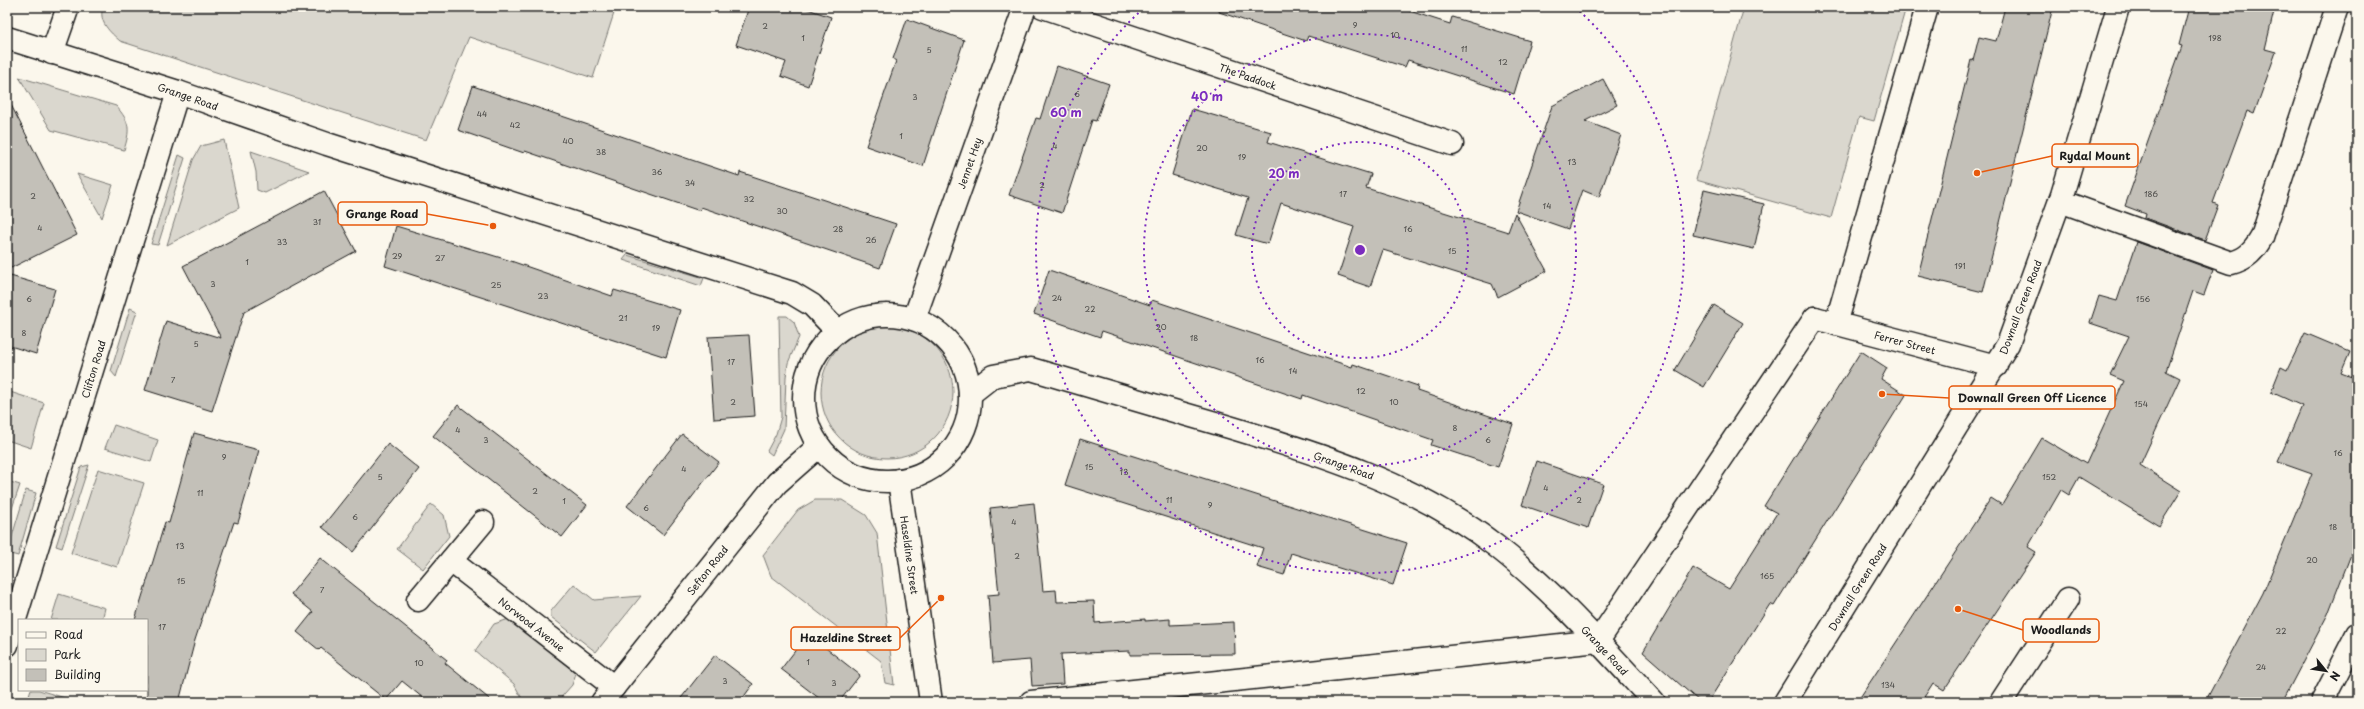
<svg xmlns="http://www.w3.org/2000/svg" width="2364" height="709" font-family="'Playpen Sans',sans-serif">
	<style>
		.green { fill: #dad7ce; stroke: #7b7a75 }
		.building { fill: #c3c0b8; stroke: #1c1c1c }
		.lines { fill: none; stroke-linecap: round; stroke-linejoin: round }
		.lane-casing { stroke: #1c1c1c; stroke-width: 25 }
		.street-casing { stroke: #1c1c1c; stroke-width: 25 }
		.secondary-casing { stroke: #1c1c1c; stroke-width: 25 }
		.lane { stroke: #fbf7ec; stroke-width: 22 }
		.street { stroke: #fbf7ec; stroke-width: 22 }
		.secondary { stroke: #fbf7ec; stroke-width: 22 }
		.ring { fill: none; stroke: #7b2cbf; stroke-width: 2; stroke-dasharray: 2 4 }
		.labels { text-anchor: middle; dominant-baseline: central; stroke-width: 3; stroke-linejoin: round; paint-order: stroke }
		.number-label { font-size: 8px; fill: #464543 }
		.street-label { font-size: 10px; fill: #1c1c1c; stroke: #fbf7ec }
		.centre { fill: #7b2cbf; stroke: #fbf7ec; stroke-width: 2 }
		.ring-label { font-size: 12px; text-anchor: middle; font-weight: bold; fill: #7b2cbf; stroke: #fbf7ec; stroke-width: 3; stroke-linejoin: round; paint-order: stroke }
		.leader { fill: none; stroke: #e8590c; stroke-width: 1.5 }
		.callout-dot { fill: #e8590c; stroke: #fbf7ec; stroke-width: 1.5 }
		.callout { fill: #fbf7ec; stroke: #e8590c; stroke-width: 1.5 }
		.callout-label { font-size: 11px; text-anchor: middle; font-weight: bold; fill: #1c1c1c }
	</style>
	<rect width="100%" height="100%" fill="#fbf7ec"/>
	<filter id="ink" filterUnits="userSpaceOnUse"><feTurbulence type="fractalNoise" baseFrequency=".025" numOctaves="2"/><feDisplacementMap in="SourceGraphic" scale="8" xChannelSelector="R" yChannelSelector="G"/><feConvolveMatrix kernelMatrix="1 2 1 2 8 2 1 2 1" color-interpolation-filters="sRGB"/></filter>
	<g filter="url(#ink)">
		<g class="green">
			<path d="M103 7H616L593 78 469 37 426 140 120 41C110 32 98 22 103 7Z"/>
			<path d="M1744 7H1906L1874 121 1859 117 1831 218 1696 180Z"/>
			<path d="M19 77 116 106C131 123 130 130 124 150L51 130Z"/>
			<path d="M224 140 239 208 167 245 193 160 201 146Z"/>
			<path d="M251 151 309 171 265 193 257 190 256 172Z"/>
			<path d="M179 155 185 158 158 245 151 244Z"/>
			<path d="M77 174 113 185 102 218Z"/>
			<path d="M627 255 704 278 701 286 623 260Z"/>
			<path d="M130 308 137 311 116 377 111 371Z"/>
			<path d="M779 316H787L794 322 799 337 788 363 786 377 784 429 772 455 767 451 776 434 781 417Z"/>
			<circle cx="887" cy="392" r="66"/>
			<path d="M7 391 44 403 31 448 7 440Z"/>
			<path d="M114 425 158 440 151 462 105 448Z"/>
			<path d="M89 465 62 548 56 546 81 467Z"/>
			<path d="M98 469 144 483 117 567 71 553Z"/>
			<path d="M7 481 20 485 7 523Z"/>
			<path d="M26 490 36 493 18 556 7 553Z"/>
			<path d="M815 500H842L866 515 877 533 894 685 885 683 881 661 771 576 763 555 798 510Z"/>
			<path d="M431 504 444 515 449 536 423 569 397 549Z"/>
			<path d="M574 584 594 600 641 596 596 652 551 617V611Z"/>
			<path d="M59 594 105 608 102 620H51Z"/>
			<path d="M509 619 576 673 572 685 557 702H524L514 684 475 651 494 624Z"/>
			<path d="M31 690H39L78 702H27Z"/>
		</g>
		<g class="building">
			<path d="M749 7H802L831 17 808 86 781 76 786 62 736 45Z"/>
			<path d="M1220 7H1397L1450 24 1452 17 1530 41 1514 94 1408 60 1405 67 1308 36 1306 41 1219 12Z"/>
			<path d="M2005 7H2053L1983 292 1918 276 1971 60 1973 61 1979 37 1996 41Z"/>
			<path d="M2189 7H2275L2265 49 2276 52 2254 114 2247 111 2213 203 2218 205 2205 240 2145 218 2146 214 2125 206 2182 46 2179 45Z"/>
			<path d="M907 19 964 40 923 166 866 146 896 61 893 59Z"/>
			<path d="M1057 66 1109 84 1096 121 1092 120 1062 213 1009 195 1036 118 1040 119Z"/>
			<path d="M1603 79 1617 105 1585 121 1621 135 1599 197 1582 190 1568 229 1516 211 1552 106Z"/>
			<path d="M473 86 739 176 740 172 896 224 880 268 701 207 700 211 525 151 524 153 458 130Z"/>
			<path d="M7 97 77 235 7 270Z"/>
			<path d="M1192 109 1271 132 1268 142 1371 174 1366 188 1508 232 1515 213 1547 271 1498 297 1492 284 1383 250 1370 287 1338 276 1354 227 1281 203 1268 244 1236 235 1248 198 1172 175Z"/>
			<path d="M1704 190 1764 204 1754 249 1693 235Z"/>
			<path d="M324 191 356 251 244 312 212 411 145 390 166 321 221 338 183 266Z"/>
			<path d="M396 226 508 260 612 296 614 290 680 310 666 357 385 266Z"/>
			<path d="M2137 242 2213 270 2204 295 2193 291 2166 371 2180 378 2140 465 2181 491 2159 526 2079 477 2069 495 2061 490 2028 547 2036 552 1944 690 1933 683 1921 702H1857L1991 498 2002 505 2042 438 2086 464 2124 381 2110 375 2129 336 2090 323 2099 296 2117 301Z"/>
			<path d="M1049 270 1150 305 1152 300 1352 367 1353 364 1418 386 1417 391 1513 424 1498 467 1431 445 1433 440 1303 395 1302 399 1102 331 1100 337 1034 314Z"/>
			<path d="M7 275 55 289 36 354 7 345Z"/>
			<path d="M1714 305 1743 323 1704 387 1675 370Z"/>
			<path d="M2305 333 2350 352 2341 373 2357 379V539L2328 614 2282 702H2205L2263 593 2312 474 2278 462 2302 406 2271 392 2281 367 2287 370Z"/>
			<path d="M749 335 755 416 714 419 708 337Z"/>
			<path d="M1861 351 1887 368 1881 379 1906 395 1774 606 1770 604 1708 702H1700L1643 652 1693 568 1729 589 1777 513 1764 506Z"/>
			<path d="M458 405 587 505 562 537 433 436Z"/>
			<path d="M194 433 259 450 238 523 234 522 195 640 179 702H147V620H135L165 522 169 523Z"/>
			<path d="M682 434 719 462 663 535 627 506Z"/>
			<path d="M1080 439 1407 543 1393 585 1291 553 1284 575 1257 567 1263 548 1065 485Z"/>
			<path d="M388 444 419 469 353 552 322 527Z"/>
			<path d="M1537 461 1603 484 1588 528 1522 505Z"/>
			<path d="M1034 503 1043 591 1056 590 1057 602 1094 601 1095 623 1145 619V621L1170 619V625L1234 622 1235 654 1130 655V651L1061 654 1063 684 1032 686 1030 660 993 663 988 595 999 594 990 508Z"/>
			<path d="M320 558 447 660 445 663 493 702H428L402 681 386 700 321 648 319 650 297 632 313 612 291 594Z"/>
			<path d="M808 634 860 675 839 702H824L781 669Z"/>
			<path d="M715 655 753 684 740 702H678Z"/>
		</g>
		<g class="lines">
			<g class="lane-casing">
				<g id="lane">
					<path d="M2060 201 2231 263C2247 259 2254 251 2262 237L2337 7"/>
					<path d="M1836 324 1927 7"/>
					<path d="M1031 702 1598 641 1815 318"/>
					<path d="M2001 702 2068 599"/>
				</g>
			</g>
			<g class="street-casing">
				<g id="street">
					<path d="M1043 7 1452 144"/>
					<path d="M7 38 178 92 327 144 792 293 812 305 837 331"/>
					<path d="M52 53 68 7"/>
					<circle cx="887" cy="398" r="83"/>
					<path d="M1815 318 1996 366"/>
					<path d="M914 319 1025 7"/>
					<path d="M970 394 993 376 1031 369C1093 387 1156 406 1219 424 1317 453 1415 483 1496 546 1555 592 1604 648 1654 702"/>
					<path d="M899 480 931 702"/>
					<path d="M451 561 614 687"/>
					<path d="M418 600 483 522"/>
					<path d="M7 645 178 92"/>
					<path d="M602 702 777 483 819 446"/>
					<path d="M2322 702 2357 634"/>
				</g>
			</g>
			<g class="secondary-casing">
				<path id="secondary" d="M1785 702 2008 344 2062 195 2118 7"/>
			</g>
			<use href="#lane" class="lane"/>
			<use href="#street" class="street"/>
			<use href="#secondary" class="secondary"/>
		</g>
	</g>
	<g class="ring">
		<circle cx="1360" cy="250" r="108"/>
		<circle cx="1360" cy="250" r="216"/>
		<path d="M1575 7A324 324 0 1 1 1145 7"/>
	</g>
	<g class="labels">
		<g class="number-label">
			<text x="1355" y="25">9</text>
			<text x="765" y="26">2</text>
			<text x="1395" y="35">10</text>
			<text x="803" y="38">1</text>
			<text x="2215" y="38">198</text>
			<text x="1464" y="49">11</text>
			<text x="929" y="50">5</text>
			<text x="1503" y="62">12</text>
			<text x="1077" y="94">6</text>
			<text x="915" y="97">3</text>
			<text x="482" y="114">44</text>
			<text x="515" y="125">42</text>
			<text x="901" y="136">1</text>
			<text x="568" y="141">40</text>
			<text x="1055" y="146">4</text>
			<text x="1202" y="148">20</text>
			<text x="601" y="152">38</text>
			<text x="1242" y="157">19</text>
			<text x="1572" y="162">13</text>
			<text x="657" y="172">36</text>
			<text x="690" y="183">34</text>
			<text x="1042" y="185">2</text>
			<text x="1343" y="194">17</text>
			<text x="2151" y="194">186</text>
			<text x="33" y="196">2</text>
			<text x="749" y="199">32</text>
			<text x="1547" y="206">14</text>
			<text x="782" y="211">30</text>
			<text x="317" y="222">31</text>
			<text x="40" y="228">4</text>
			<text x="838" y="229">28</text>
			<text x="1408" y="229">16</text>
			<text x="871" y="240">26</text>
			<text x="282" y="242">33</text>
			<text x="1452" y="251">15</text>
			<text x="397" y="256">29</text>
			<text x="440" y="258">27</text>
			<text x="247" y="262">1</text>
			<text x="1960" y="266">191</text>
			<text x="213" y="284">3</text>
			<text x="496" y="285">25</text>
			<text x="543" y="296">23</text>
			<text x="1057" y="298">24</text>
			<text x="29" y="299">6</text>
			<text x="2143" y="299">156</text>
			<text x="1090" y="309">22</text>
			<text x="623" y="318">21</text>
			<text x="1161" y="327">20</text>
			<text x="656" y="328">19</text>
			<text x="24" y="333">8</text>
			<text x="1194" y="338">18</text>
			<text x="196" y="344">5</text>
			<text x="1260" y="360">16</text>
			<text x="731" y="362">17</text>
			<text x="1293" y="371">14</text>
			<text x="173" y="380">7</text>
			<text x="1361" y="391">12</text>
			<text x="733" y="402">2</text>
			<text x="1394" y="402">10</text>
			<text x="2141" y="404">154</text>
			<text x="1455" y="428">8</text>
			<text x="458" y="430">4</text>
			<text x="486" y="440">3</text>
			<text x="1488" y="440">6</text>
			<text x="2338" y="453">16</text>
			<text x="224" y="457">9</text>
			<text x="1089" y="467">15</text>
			<text x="684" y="469">4</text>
			<text x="1124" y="472">13</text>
			<text x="380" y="477">5</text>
			<text x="2049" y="477">152</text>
			<text x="1546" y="488">4</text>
			<text x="535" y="491">2</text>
			<text x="200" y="493">11</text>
			<text x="1169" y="500">11</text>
			<text x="1579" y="500">2</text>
			<text x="564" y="501">1</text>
			<text x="1210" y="505">9</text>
			<text x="646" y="508">6</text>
			<text x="355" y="517">6</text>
			<text x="1014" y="522">4</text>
			<text x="2333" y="527">18</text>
			<text x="180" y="546">13</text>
			<text x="1017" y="556">2</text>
			<text x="2312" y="560">20</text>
			<text x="1767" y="576">165</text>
			<text x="181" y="581">15</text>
			<text x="322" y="590">7</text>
			<text x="162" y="627">17</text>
			<text x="2281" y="631">22</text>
			<text x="808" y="662">1</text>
			<text x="419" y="663">10</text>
			<text x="2261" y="667">24</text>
			<text x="725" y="681">3</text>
			<text x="834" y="683">3</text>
			<text x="1888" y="685">134</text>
		</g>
		<g class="street-label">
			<text transform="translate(1248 76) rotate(19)">The Paddock</text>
			<text transform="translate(188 96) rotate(19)">Grange Road</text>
			<text transform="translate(969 163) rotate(-71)">Jennet Hey</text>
			<text transform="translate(2020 307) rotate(-69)">Downall Green Road</text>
			<text transform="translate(1905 342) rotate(15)">Ferrer Street</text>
			<text transform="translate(93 369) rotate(-73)">Clifton Road</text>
			<text transform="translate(1344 465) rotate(20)">Grange Road</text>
			<text transform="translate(910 555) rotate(82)">Haseldine Street</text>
			<text transform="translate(707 570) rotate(-52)">Sefton Road</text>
			<text transform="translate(1857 587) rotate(-58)">Downall Green Road</text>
			<text transform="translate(532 624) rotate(38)">Norwood Avenue</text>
			<text transform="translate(1605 650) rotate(47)">Grange Road</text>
		</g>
	</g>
	<circle cx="1360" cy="250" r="6" class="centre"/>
	<g class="ring-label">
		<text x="1207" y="101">40 m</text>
		<text x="1066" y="117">60 m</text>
		<text x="1284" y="178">20 m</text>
	</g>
	<path class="leader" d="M1977 173L2052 156M493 226L427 214M1882 394L1949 398M1958 609L2023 630M941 598L900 638"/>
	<g class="callout-dot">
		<circle cx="1977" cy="173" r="4"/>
		<circle cx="493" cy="226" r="4"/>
		<circle cx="1882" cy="394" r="4"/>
		<circle cx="1958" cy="609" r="4"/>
		<circle cx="941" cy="598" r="4"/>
	</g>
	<g class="callout">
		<rect x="2052" y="144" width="86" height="23" rx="4"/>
		<rect x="338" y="202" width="89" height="23" rx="4"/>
		<rect x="1949" y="386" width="166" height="23" rx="4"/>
		<rect x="2023" y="619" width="76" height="23" rx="4"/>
		<rect x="791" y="627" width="109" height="23" rx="4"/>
	</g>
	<g class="callout-label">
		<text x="2095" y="160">Rydal Mount</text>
		<text x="382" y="218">Grange Road</text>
		<text x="2032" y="402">Downall Green Off Licence</text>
		<text x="2061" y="634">Woodlands</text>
		<text x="846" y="642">Hazeldine Street</text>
	</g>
	<rect width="2364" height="709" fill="none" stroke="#fbf7ec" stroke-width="24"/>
	<rect x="12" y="12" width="2340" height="685" fill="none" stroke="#1c1c1c" stroke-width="1.5" filter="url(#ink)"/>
	<rect x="18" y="619" width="130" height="72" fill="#fbf7ec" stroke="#a29f99"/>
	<rect x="26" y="632" width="20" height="6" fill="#fbf7ec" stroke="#a29f99"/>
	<text x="54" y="639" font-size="12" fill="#1c1c1c">Road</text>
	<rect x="26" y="649" width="20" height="12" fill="#dad7ce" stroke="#a29f99"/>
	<text x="54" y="659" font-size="12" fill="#1c1c1c">Park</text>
	<rect x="26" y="669" width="20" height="12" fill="#c3c0b8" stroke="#a29f99"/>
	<text x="54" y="679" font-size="12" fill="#1c1c1c">Building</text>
	<g transform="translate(2326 671) rotate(120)" stroke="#fbf7ec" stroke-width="3" paint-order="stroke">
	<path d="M0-3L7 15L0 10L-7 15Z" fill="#1c1c1c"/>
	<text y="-6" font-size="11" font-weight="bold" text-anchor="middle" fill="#1c1c1c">N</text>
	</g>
</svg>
